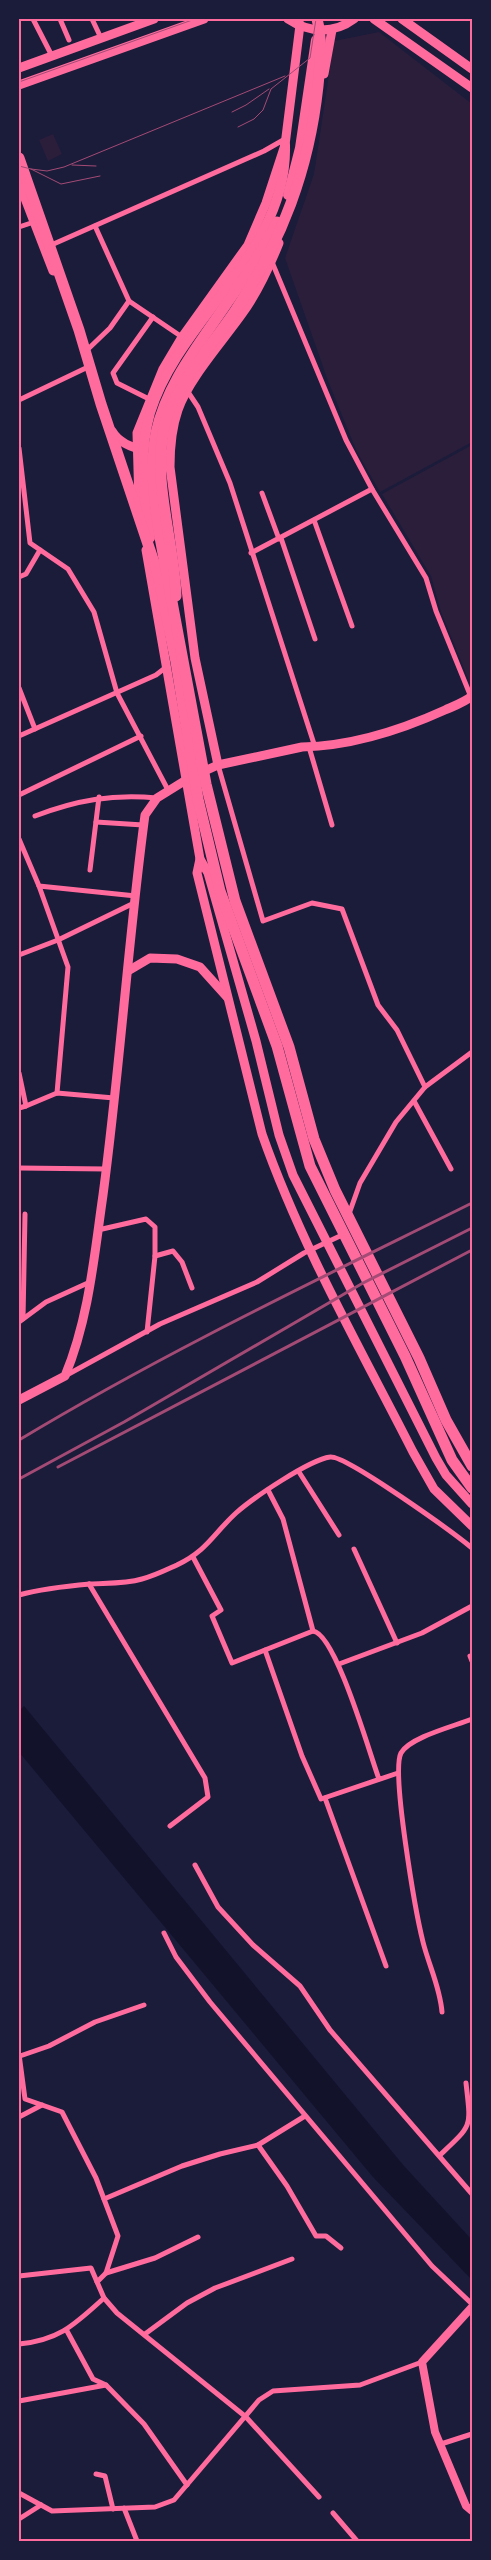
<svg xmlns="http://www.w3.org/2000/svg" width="491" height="2560" font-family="'Public Sans',sans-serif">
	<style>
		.green { fill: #2a1e3b }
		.water { fill: #12122b }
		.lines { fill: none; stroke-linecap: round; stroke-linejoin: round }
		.minor { stroke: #ff6b9d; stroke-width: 5 }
		.tertiary { stroke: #ff6b9d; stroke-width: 8 }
		.secondary { stroke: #ff6b9d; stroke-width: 9 }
		.primary { stroke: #ff6b9d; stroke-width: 9 }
		.trunk { stroke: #ff6b9d; stroke-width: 10 }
		.motorway { stroke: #ff6b9d; stroke-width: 11 }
		.tram { stroke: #a44b75; stroke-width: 1 }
		.rail { stroke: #a44b75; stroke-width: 3 }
		.neatline { fill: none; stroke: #ff6b9d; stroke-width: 2 }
	</style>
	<rect width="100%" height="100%" fill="#1b1b3a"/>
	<g class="green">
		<path d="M379 32 472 104V442L380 492 357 452 328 381 285 258 314 174 334 41Z"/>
		<path d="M53 134 62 154 48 161 39 140Z"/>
		<path d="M472 445V688L441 612 431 576 382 494Z"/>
	</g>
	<path class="water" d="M24 1706 404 2166 472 2240V2280L373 2177 19 1752V1711Z"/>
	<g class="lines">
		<g class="minor">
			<path d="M33 19 52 56"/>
			<path d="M60 19 69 40"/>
			<path d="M92 19 101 38"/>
			<path d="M95 226 129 301"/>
			<path d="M19 227 34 222"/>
			<path d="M49 246 264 151 285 139"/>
			<path d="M272 262 346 440 372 489 426 578 436 611 471 697"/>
			<path d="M85 352 110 328 129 301 182 337"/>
			<path d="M188 392 198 407 230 483 315 747"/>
			<path d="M149 399 117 383 113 373 153 317"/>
			<path d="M19 400 88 367"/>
			<path d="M19 448 30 543 68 569 94 612 117 693 168 790"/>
			<path d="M262 493 279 539"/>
			<path d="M314 520 352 626"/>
			<path d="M281 538 315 639"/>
			<path d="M251 553 372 489"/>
			<path d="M19 577 26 574 40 550"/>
			<path d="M19 688 35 729"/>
			<path d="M19 736 156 675 165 668"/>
			<path d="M309 747 332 825"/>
			<path d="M218 765 263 921 312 903 342 909 378 1005 397 1030 425 1087 472 1052"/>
			<path d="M19 795 141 736"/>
			<path d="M35 816C77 800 112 794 157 798"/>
			<path d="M96 822 143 825"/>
			<path d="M19 839 39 886 136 896"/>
			<path d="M90 870 99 797"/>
			<path d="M39 886 68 967 57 1093"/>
			<path d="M19 955 58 940 134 903"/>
			<path d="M19 1073 26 1106 19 1108"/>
			<path d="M414 1101 451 1169"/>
			<path d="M26 1106 57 1093 114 1098"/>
			<path d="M19 1168 106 1169"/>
			<path d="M349 1214 360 1183 396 1122 425 1087"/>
			<path d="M98 1230 146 1219 155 1227V1256L147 1332"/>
			<path d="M155 1256 173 1251 182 1262 192 1288"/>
			<path d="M23 1319 25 1214"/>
			<path d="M19 1322 46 1302 90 1282"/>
			<path d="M65 1376 160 1324 257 1282 304 1253 340 1236 342 1231"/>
			<path d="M299 1472 339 1535"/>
			<path d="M268 1490 283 1519 313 1631"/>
			<path d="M354 1549 397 1643"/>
			<path d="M193 1557 221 1610 212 1616 232 1663 265 1650"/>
			<path d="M89 1584 205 1778 208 1797 170 1826"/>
			<path d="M19 1595C41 1589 67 1586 90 1584 107 1583 125 1584 142 1579 154 1576 166 1570 177 1565 208 1550 213 1534 236 1513 253 1498 309 1460 330 1457 345 1454 455 1534 472 1548"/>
			<path d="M470 1656 472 1661"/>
			<path d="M339 1664 422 1633 472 1606"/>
			<path d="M379 1779C370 1755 336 1634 313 1631L265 1650 302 1756 321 1799 398 1773"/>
			<path d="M325 1798 386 1966"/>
			<path d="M195 1865 218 1907 253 1945 300 1986 330 2030 472 2194"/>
			<path d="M164 1933 176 1957 210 2002 432 2266 472 2304"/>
			<path d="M442 2012C440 1987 429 1966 423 1942 416 1914 391 1772 401 1753 410 1737 455 1726 472 1719"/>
			<path d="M19 2054 25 2099 62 2112 96 2178 118 2236 106 2273 97 2282"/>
			<path d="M20 2056 49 2046 95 2022 144 2005"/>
			<path d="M19 2117 42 2105"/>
			<path d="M258 2145 287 2186 316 2236H326L341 2248"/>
			<path d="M440 2155C473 2124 471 2128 466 2083"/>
			<path d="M104 2199 182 2166 220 2154 258 2145 305 2116"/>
			<path d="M106 2273 155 2258 198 2237"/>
			<path d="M19 2276 91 2268 104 2298 117 2313 246 2417 319 2497"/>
			<path d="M67 2331 93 2379 106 2385 144 2424 187 2485"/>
			<path d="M145 2334 187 2303 215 2288 292 2259"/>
			<path d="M19 2344C60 2340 75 2324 104 2298"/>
			<path d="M19 2401 106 2385"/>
			<path d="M441 2444 472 2434"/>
			<path d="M96 2474 105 2476 113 2509"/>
			<path d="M19 2493 52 2511 155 2507 174 2500 259 2400 273 2391 360 2385 422 2362"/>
			<path d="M124 2508 137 2541"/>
			<path d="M333 2513 357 2541"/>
			<path d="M19 2519 41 2505"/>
		</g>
		<path class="tertiary" d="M472 2307 422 2362 435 2432 466 2506 472 2511"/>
		<g class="secondary">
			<path d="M374 19 472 88"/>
			<path d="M402 19 472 69"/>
			<path d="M19 183 53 271"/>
			<path d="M112 431C118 442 132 448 144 450"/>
			<path d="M218 765 302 747C350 746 401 730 445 710 454 706 465 702 472 696"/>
			<path d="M19 1400 65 1376C89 1318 94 1257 103 1195 120 1068 128 941 145 815L157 798 186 780"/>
		</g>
		<g class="primary">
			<path d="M288 19C309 33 334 34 354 19"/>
			<path d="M19 68 154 19"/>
			<path d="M324 74 332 30"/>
			<path d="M19 85 204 19"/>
			<path d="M139 505 137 433 163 369 182 337 248 245 266 203 285 145 300 25 298 19"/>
			<path d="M146 550 200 859 208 873 256 1041 279 1135 293 1175 436 1458 446 1475 472 1504"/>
			<path d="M198 774 218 765 195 658 170 467C170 449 172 427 178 410 188 380 223 341 242 314 258 292 269 268 279 243"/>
			<path d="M200 859 197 873 262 1134C301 1245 360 1348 413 1452L434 1489 472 1526"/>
			<path d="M128 971 150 958 177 959 200 967 227 997"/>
		</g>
		<g class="trunk">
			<path d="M288 195 300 148 316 40"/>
			<path d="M150 538C144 496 138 455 150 413 179 318 288 252 285 145"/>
		</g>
		<g class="motorway">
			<path d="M19 158 79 330 101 404 158 574 176 662 198 799 220 891 277 1046 310 1166 405 1356 452 1460 472 1488"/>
			<path d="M277 222C263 250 247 275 229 300 201 342 167 382 156 433 150 466 154 499 159 532L206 784 235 901 289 1047 314 1139 335 1190 419 1358 446 1420 472 1466"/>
			<path d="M176 596C174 537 150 478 166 420 176 386 215 341 235 311 282 241 309 170 318 86 320 63 323 42 317 19"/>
		</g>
		<g class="tram">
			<path d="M19 82 195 19"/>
			<path d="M232 112 246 105 269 89"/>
			<path d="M238 127 254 119 263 110 271 89 310 58 316 19"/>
			<path d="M72 165 96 166"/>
			<path d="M19 166 31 169 61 184 100 176"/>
			<path d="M31 169 47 171 64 167 285 76"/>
		</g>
		<g class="rail">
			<path d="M19 1440C165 1352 319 1279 472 1203"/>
			<path d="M58 1467 472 1250"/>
			<path d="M19 1479 124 1422 363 1283 472 1228"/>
		</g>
	</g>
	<rect width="491" height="2560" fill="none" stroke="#1b1b3a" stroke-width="40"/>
	<rect x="20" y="20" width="451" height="2520" class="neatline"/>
</svg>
